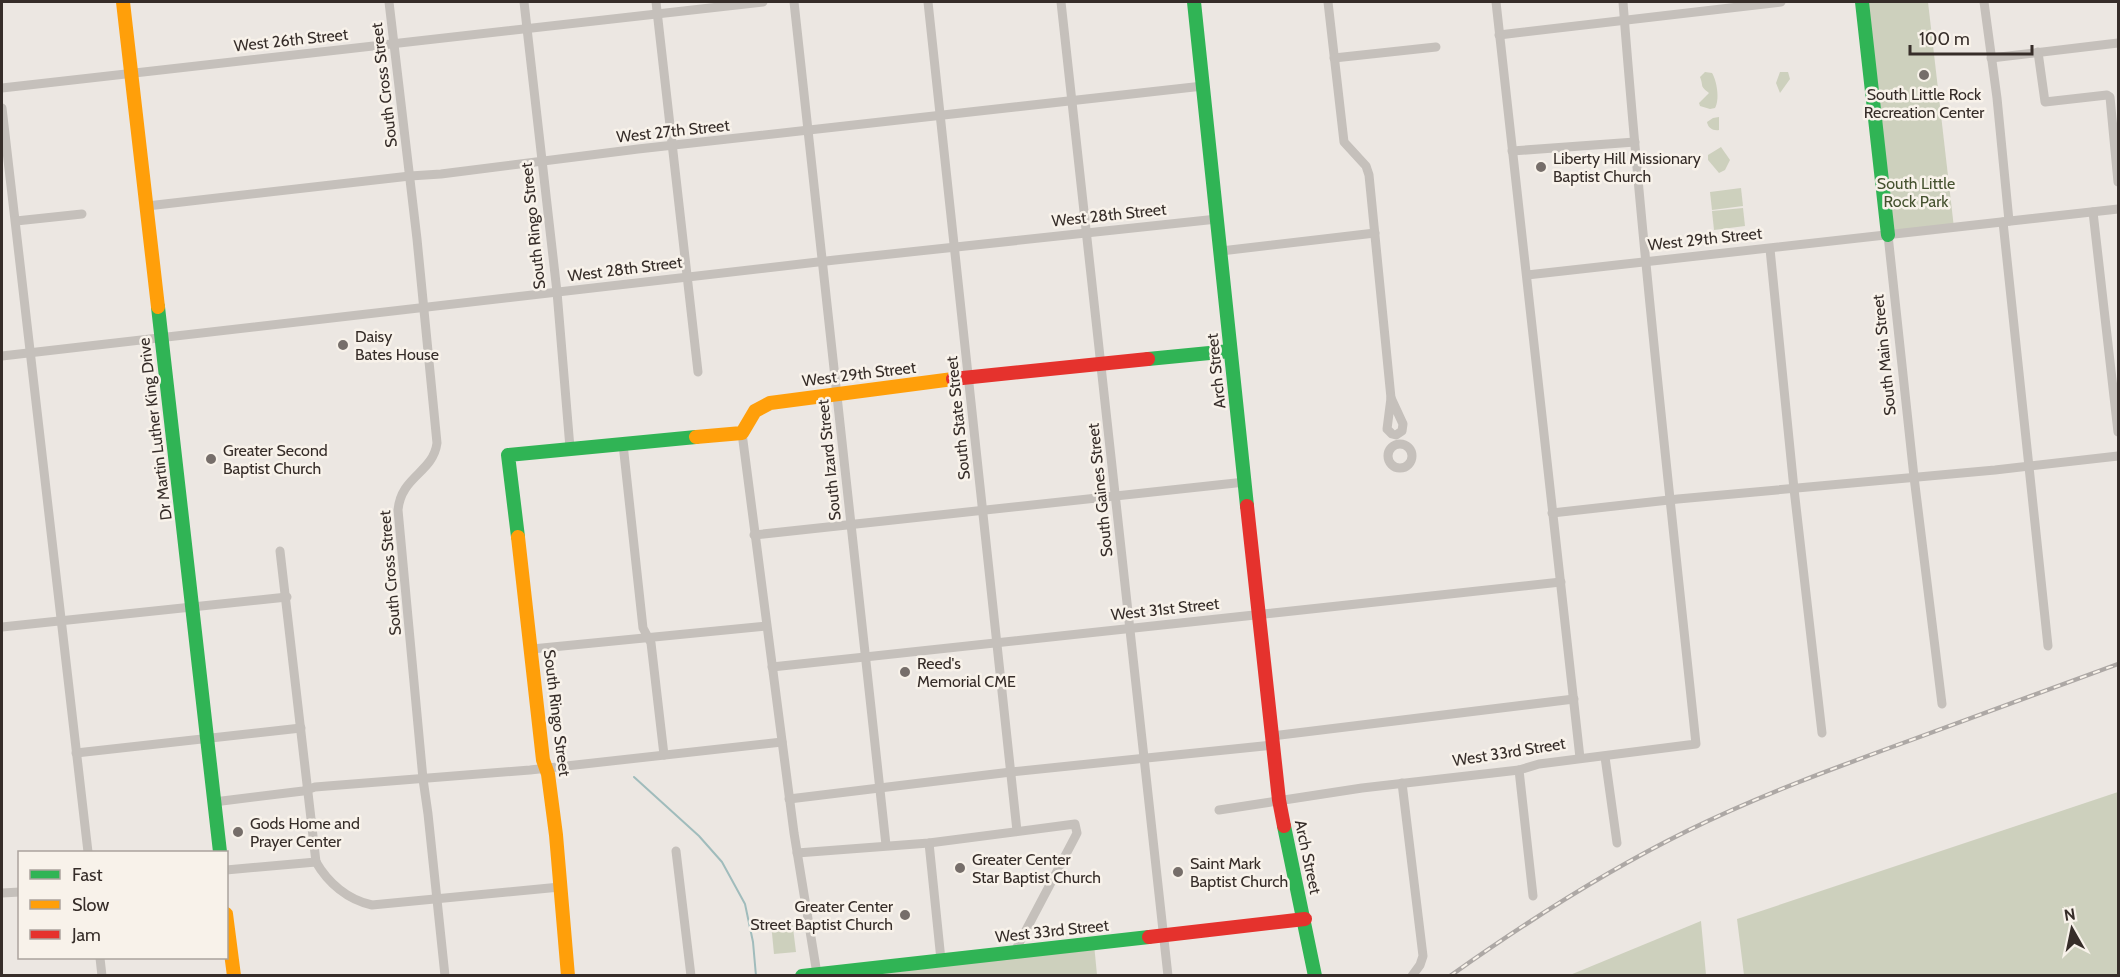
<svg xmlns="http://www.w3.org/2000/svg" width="2120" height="977" font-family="Cabin,sans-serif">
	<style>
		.green { fill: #cdd0bd }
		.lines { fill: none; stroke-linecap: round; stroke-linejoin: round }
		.stream { stroke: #a0bcbc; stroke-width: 2 }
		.street { stroke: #c5c0bb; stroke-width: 9 }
		.fast { stroke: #30b455; stroke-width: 14 }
		.slow { stroke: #ff9f0a; stroke-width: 14 }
		.jam { stroke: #e5322d; stroke-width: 14 }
		.rail-casing { stroke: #ada8a5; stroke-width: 4.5 }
		.rail { stroke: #f8f2ea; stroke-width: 2; stroke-dasharray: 7; stroke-linecap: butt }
		.poi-dot { fill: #766e6a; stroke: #f8f2ea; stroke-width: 2 }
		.labels { text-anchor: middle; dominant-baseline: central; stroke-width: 5; stroke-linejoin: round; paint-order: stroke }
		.street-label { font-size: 16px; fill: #362d29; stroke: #f8f2ea }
		.poi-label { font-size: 16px; fill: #362d29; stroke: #f8f2ea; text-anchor: start }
		.park-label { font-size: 16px; fill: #45522f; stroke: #f8f2ea }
	</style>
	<rect width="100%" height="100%" fill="#ece7e2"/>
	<g class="green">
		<path d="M1862 2H1928L1954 228 1888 235Z"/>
		<path d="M1705 72 1712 73C1717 81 1720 100 1715 108L1710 109 1700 106 1699 103 1709 93C1699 85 1704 87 1700 77Z"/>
		<path d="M1780 72H1788L1790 79 1780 93 1776 83Z"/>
		<path d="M1719 117V130C1713 131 1708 128 1707 122L1713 118Z"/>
		<path d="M1721 147 1730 160 1725 170 1719 173 1708 160V155Z"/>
		<path d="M1741 188 1743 206 1712 210 1710 192Z"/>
		<path d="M1743 208 1745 226 1714 230 1712 211Z"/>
		<path d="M2118 792V975H1744L1737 919Z"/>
		<path d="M792 920 796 952 774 954 771 923Z"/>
		<path d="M1701 921 1706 975H1570Z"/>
		<path d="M1094 944 1097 975 801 976Z"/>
	</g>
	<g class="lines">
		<path class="stream" d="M634 777 699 836 722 862 745 904 753 942 756 976"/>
		<g class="street">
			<path d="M389 2 417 239 437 443C433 473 401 476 398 510L423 779 428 814 445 976"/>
			<path d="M524 2 557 292 570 448"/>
			<path d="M656 2 698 372"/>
			<path d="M794 2 886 845"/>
			<path d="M928 2 1017 831"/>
			<path d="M1061 2 1168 976"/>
			<path d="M1328 2 1344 142 1366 166 1369 175 1391 398"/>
			<path d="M1496 2 1580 758"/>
			<path d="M1984 2 1997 98 2009 221"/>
			<path d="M1499 35 1781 2"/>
			<path d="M2038 52 2045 102 2107 95 2110 97 2118 182"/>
			<path d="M1334 58 1436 47"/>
			<path d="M1991 58 2118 43"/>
			<path d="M2 88 763 2"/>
			<path d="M2 108 88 852"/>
			<path d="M1512 151 1635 142"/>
			<path d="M147 206 410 176 441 174 638 149 1203 86"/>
			<path d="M2093 212 2118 432"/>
			<path d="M16 221 82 214"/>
			<path d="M2003 222 2048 646"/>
			<path d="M1888 235 1914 477 1942 704"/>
			<path d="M1770 249 1794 489 1822 733"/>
			<path d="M1221 251 1375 233"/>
			<path d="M1527 275 2118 209"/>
			<path d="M2 356 835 260 1217 219"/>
			<path d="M1391 398 1403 424 1402 431 1396 435 1392 434 1387 429Z"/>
			<path d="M742 433 794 833 817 974"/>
			<path d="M623 444 643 628 651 643 664 755"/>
			<circle cx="1400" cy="456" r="12"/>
			<path d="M1552 513 1678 499 1995 470 2118 456"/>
			<path d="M754 535 1245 482"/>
			<path d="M280 551 316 862"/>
			<path d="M2 627 287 597"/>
			<path d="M532 649 766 626"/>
			<path d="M772 667 1561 582"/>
			<path d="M1272 736 1574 699"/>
			<path d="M76 753 301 728"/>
			<path d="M1605 757 1617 843"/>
			<path d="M1519 770 1533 896"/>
			<path d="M1402 783 1423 956 1420 965 1412 976"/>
			<path d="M789 799 1011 772 1273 745"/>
			<path d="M214 802 303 791 315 787 530 770 782 742"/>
			<path d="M1219 810 1362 788 1519 770 1539 764 1696 744C1670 497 1642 249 1623 2"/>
			<path d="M929 843 941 960"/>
			<path d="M676 851 691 976"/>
			<path d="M797 853 929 843 1075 824 1077 833 1075 837 1015 951"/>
			<path d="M316 862C328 883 348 900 372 905L560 887"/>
			<path d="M226 870 316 862"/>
			<path d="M2 893 20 892"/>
			<path d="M100 958 102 976"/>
		</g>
		<g class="fast">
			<path d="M1194 2 1247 506"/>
			<path d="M1862 2 1888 235"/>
			<path d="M158 307 220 852"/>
			<path d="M1148 359 1230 351"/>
			<path d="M518 537 508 455 696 437"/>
			<path d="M1284 826 1315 976"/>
			<path d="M802 976 1149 937"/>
		</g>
		<g class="slow">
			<path d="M123 2 158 307"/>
			<path d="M696 437 742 433 755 411 770 403 953 379"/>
			<path d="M518 537 543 760 548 774 556 835 568 976"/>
			<path d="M226 914 234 976"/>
		</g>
		<g class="jam">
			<path d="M953 379 1148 359"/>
			<path d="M1247 506 1279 800 1284 826"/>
			<path d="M1149 937 1305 919"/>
		</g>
		<g class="rail-casing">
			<path id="rail" d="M1450 976C1526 922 1604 872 1687 831 1760 795 1837 767 1914 739 1982 714 2050 689 2118 664"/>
		</g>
		<use href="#rail" class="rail"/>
	</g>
	<g class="poi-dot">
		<circle cx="1924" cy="75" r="6"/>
		<circle cx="1541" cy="167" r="6"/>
		<circle cx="343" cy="345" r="6"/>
		<circle cx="211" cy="459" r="6"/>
		<circle cx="905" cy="672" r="6"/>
		<circle cx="238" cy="832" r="6"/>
		<circle cx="960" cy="868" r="6"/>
		<circle cx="1178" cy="872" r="6"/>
		<circle cx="905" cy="915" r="6"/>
	</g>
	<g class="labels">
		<g class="street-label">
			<text transform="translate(291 40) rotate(-6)">West 26th Street</text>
			<text transform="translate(384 85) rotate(-97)">South Cross Street</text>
			<text transform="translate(673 131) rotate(-6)">West 27th Street</text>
			<text transform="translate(1109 215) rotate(-6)">West 28th Street</text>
			<text transform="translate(533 226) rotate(-96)">South Ringo Street</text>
			<text transform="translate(1705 239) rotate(-6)">West 29th Street</text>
			<text transform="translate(625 269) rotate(-7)">West 28th Street</text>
			<text transform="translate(1884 355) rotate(-96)">South Main Street</text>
			<text transform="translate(1216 371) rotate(-96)">Arch Street</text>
			<text transform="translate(859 374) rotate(-7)">West 29th Street</text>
			<text transform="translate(958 418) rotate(-96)">South State Street</text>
			<text transform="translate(155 429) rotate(-97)">Dr Martin Luther King Drive</text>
			<text transform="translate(829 460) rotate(-96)">South Izard Street</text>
			<text transform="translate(1100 490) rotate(-96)">South Gaines Street</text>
			<text transform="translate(390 573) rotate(-95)">South Cross Street</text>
			<text transform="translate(1165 609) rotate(-6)">West 31st Street</text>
			<text transform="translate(557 713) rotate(83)">South Ringo Street</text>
			<text transform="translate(1509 752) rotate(-9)">West 33rd Street</text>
			<text transform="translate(1308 857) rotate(78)">Arch Street</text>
			<text transform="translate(1052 931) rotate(-6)">West 33rd Street</text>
		</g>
		<g class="poi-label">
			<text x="1924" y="94" text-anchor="middle">South Little Rock<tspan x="1924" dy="18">Recreation Center</tspan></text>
			<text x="1553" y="158">Liberty Hill Missionary<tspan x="1553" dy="18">Baptist Church</tspan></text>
			<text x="355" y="336">Daisy<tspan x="355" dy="18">Bates House</tspan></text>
			<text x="223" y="450">Greater Second<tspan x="223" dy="18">Baptist Church</tspan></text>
			<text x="917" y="663">Reed's<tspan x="917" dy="18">Memorial CME</tspan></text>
			<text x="250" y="823">Gods Home and<tspan x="250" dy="18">Prayer Center</tspan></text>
			<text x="972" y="859">Greater Center<tspan x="972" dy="18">Star Baptist Church</tspan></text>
			<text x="1190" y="863">Saint Mark<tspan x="1190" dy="18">Baptist Church</tspan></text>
			<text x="893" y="906" text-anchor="end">Greater Center<tspan x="893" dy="18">Street Baptist Church</tspan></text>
		</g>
		<g class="park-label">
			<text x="1916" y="183">South Little<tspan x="1916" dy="18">Rock Park</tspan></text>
		</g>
	</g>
	<rect width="2120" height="977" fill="none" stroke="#362d29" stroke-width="6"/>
	<rect x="18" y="851" width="210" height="108" fill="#f8f2ea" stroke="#aaa39d" stroke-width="1.5"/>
	<rect x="30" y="870" width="30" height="9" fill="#30b455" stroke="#aaa39d" stroke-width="1.5"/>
	<text x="72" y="881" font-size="18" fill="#362d29">Fast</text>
	<rect x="30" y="900" width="30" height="9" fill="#ff9f0a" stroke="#aaa39d" stroke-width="1.5"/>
	<text x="72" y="911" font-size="18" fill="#362d29">Slow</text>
	<rect x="30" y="930" width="30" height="9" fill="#e5322d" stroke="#aaa39d" stroke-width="1.5"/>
	<text x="72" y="941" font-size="18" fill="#362d29">Jam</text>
	<g transform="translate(2072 929) rotate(351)" stroke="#f8f2ea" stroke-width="4.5" paint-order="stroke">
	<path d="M0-4.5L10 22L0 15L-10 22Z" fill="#362d29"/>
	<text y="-9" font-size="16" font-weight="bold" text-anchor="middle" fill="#362d29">N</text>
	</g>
	<path d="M1910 45v9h122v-9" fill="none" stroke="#362d29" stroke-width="3"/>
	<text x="1919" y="45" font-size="18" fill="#362d29" stroke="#f8f2ea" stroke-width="4.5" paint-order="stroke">100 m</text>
</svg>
